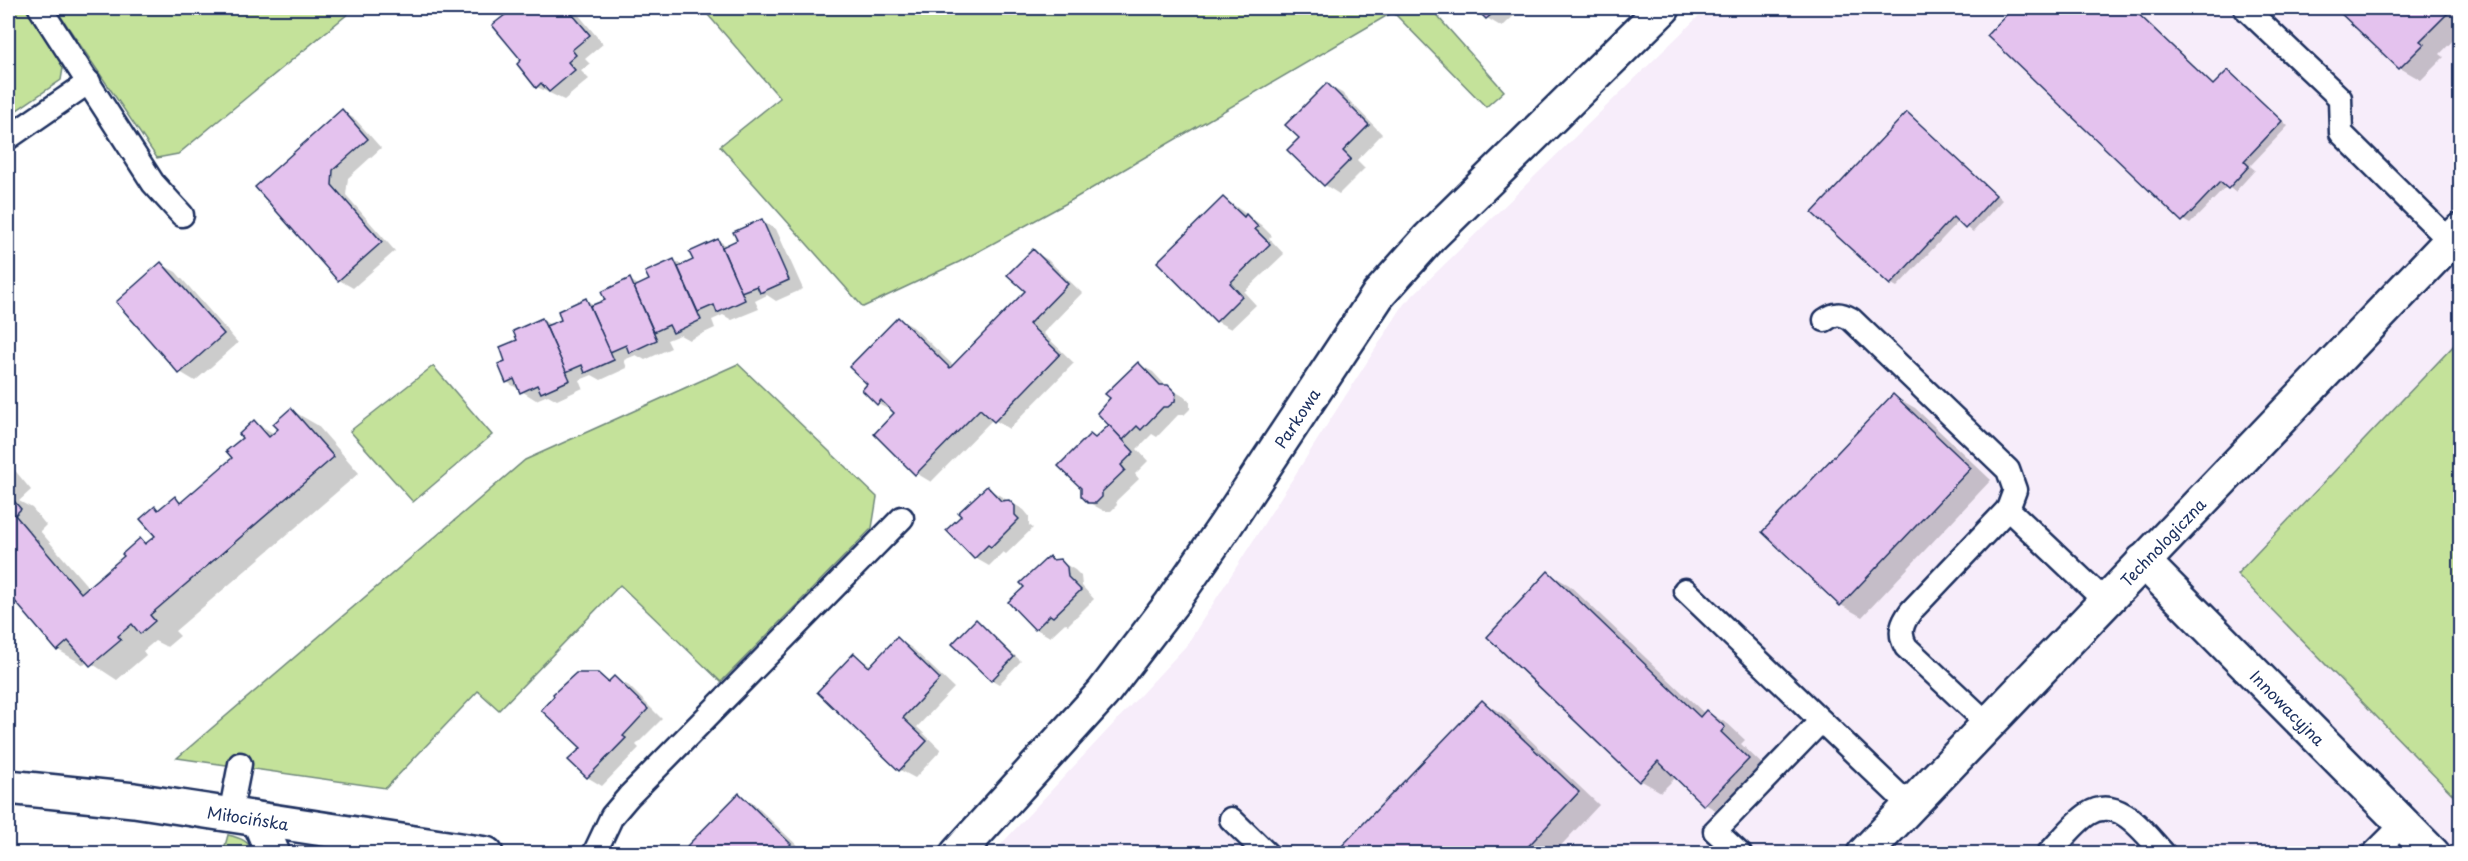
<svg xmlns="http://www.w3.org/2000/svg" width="2468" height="861" font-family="'Playpen Sans',sans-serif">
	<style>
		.built { fill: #f7edfa }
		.green { fill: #c4e29a; stroke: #70887c; stroke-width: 1.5 }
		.shadow { fill: #0003 }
		.building { fill: #e4c2ee; stroke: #1b2f5e; stroke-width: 1.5 }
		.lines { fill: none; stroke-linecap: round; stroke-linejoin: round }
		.lane-casing { stroke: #1b2f5e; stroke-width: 27 }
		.street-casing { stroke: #1b2f5e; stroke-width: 38 }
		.lane { stroke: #fff; stroke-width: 22 }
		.street { stroke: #fff; stroke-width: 33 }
		.labels { text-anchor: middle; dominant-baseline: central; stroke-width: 5; stroke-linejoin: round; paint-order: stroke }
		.street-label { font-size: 16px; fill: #1b2f5e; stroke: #fff }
	</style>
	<rect width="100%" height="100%" fill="#fff"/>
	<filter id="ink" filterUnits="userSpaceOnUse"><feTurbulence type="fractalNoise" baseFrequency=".0167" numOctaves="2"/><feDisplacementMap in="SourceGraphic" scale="12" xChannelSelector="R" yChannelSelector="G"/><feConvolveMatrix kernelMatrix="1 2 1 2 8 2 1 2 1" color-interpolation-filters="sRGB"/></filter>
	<g filter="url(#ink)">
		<path class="built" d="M1707 8H2460V853L992 854 1186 646 1404 304Z"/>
		<g class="green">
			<path d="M8 8H27L64 62 61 80 8 116Z"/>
			<path d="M55 8H355L178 154 157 158Z"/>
			<path d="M702 8H1430L1504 91 1486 107 1393 12 1065 204 959 262 863 307 720 146 780 98Z"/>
			<path d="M2460 339V802L2237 574Z"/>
			<path d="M738 364 877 497 872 528 721 682 620 585 499 710 478 691 386 788 177 758 525 460Z"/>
			<path d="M433 366 492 435 413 502 350 431Z"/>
			<path d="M228 835C241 838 249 841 254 853H223Z"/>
		</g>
		<g class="shadow">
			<path d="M516 8H573L603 44 585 59 590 64 581 71 589 79 564 100 537 87 519 64 523 60 495 26Z"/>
			<path d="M1477 8H1522L1502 27 1487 18Z"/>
			<path d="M2015 8H2133L2214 85 2228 71 2235 76 2288 126 2250 166 2255 170 2235 192 2227 186 2190 224 2183 220 1989 35Z"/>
			<path d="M2337 8H2460V33L2440 54 2444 57 2421 80 2400 68Z"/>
			<path d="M1327 85 1342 93 1382 134 1357 160 1365 168 1339 194 1325 185 1301 138Z"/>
			<path d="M342 111 356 120 381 148 348 178 346 195 395 251 353 288 339 280 257 187Z"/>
			<path d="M1907 114 2002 200 1973 232 1959 221 1897 287 1890 283Z"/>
			<path d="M1224 198 1261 225 1272 236 1269 238 1284 254 1244 292 1256 305 1231 329 1216 321Z"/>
			<path d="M761 221 776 229 803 289 776 301 767 295 755 301 759 309 732 320 723 315 712 320 715 328 689 340 680 335 667 340 671 348 645 360 636 355 624 360 627 368 601 380 592 375 580 380 583 388 557 400 548 395 536 400 507 382V361L519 340 542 320 551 325 563 320 586 300 596 306 607 301 630 280 640 286 651 281 674 260 683 266 694 261 718 240 727 246 739 241Z"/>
			<path d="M1033 251 1048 260 1082 293 1043 333 1074 363 1009 429 993 419 931 482 916 473 896 413 878 404 864 390 899 319 913 327 954 366 1027 291Z"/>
			<path d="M161 264 176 272 238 343 195 381 180 372Z"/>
			<path d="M1138 364 1153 372 1167 387 1183 396 1190 402V409L1184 415H1178L1157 437 1152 434 1137 449 1148 461 1135 474 1139 479 1116 501 1117 505 1111 511H1104L1088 502 1096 439 1111 425Z"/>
			<path d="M1894 396 1915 408 1991 480 1862 617 1841 605 1764 532Z"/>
			<path d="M291 410 317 425 359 473 175 631 180 636 167 647 155 641 143 651 146 655 117 680 88 661 84 665 58 650 8 591V462L31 490 19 501 32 508 46 525 40 531 89 588 126 556 140 540 147 544 157 537 155 507 160 510 175 498 183 503 234 458 254 422 275 434Z"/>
			<path d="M987 488 1024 510 1029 516V525L1033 528 1006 554 1003 552 989 566 975 558Z"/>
			<path d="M1049 558 1054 561H1060L1075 570 1081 576 1082 586 1094 599 1068 625 1065 623 1050 637 1036 629 1026 587Z"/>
			<path d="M1548 573 1569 585 1705 714 1707 712 1728 724 1745 740 1741 744 1769 771 1726 816 1705 804 1676 777 1661 792 1640 780Z"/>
			<path d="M976 621 1021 661 999 684 992 680Z"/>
			<path d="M897 639 912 648 954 688 917 727 941 750 915 778 900 770 854 655 872 666Z"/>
			<path d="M597 674 610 682 614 678 629 686 662 719 636 745 639 748 602 786 587 777 583 748Z"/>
			<path d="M1482 702 1503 714 1599 805 1553 854H1346Z"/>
			<path d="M740 795 754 804 805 853 697 854Z"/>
		</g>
		<g class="building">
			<path d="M514 8H567L590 35 572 50 576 55 568 62 575 70 549 92 541 83 536 88 517 64 521 60 492 25Z"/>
			<path d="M1475 8H1499L1486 19Z"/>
			<path d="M2013 8H2132L2213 85 2228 70 2282 121 2244 161 2249 166 2228 189 2220 182 2182 222 1987 35Z"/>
			<path d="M2335 8H2453L2420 41 2424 44 2399 69Z"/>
			<path d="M1327 83 1369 125 1343 151 1351 159 1324 186 1287 150 1299 138 1285 125Z"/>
			<path d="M342 109 368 139 333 170 332 185 382 242 338 281 255 187Z"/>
			<path d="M1907 112 1996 195 1965 229 1953 217 1890 285 1812 213Z"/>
			<path d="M1223 197 1244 217 1246 214 1258 227 1255 229 1270 244 1230 283 1242 296 1216 322 1157 262Z"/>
			<path d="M762 219 789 280 760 293 757 286 741 292 722 247 737 240 733 232Z"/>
			<path d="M718 239 745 300 717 313 714 305 698 312 678 267 693 260 689 252Z"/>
			<path d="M1033 249 1068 284 1029 324 1060 354 994 422 980 409 915 475 874 434 894 413 881 400 877 405 862 390 867 384 849 367 898 317 950 368 1025 291 1007 275Z"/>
			<path d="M674 259 701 320 673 333 669 325 654 332 634 287 649 280 645 272Z"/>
			<path d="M161 262 224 334 179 374 116 302Z"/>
			<path d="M630 278 657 340 629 353 626 345 610 352 590 306 605 300 601 292Z"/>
			<path d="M586 298 614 360 585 373 582 365 566 372 546 326 561 320 558 311Z"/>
			<path d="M542 318 570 380 541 393 537 385 520 393 514 379 506 383 498 364 505 361 500 347 517 340 513 331Z"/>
			<path d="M1138 362 1160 385H1168L1176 393 1175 401 1168 407H1163L1141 430 1137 426 1123 440 1097 413 1110 398 1105 394Z"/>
			<path d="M1893 394 1971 468 1840 606 1762 532Z"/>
			<path d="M291 408 334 457 150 615 155 621 140 634 132 624 118 636 121 640 90 666 68 641 57 651 8 593V494L21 509 15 515 81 593 124 556 122 554 140 538 145 544 155 536 140 519 155 506 158 510 175 496 180 503 232 458 226 451 242 438 239 434 254 420 269 437 278 429 273 424Z"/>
			<path d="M1109 425 1134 452 1121 465 1125 470 1102 492V497L1096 503H1088L1081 496V488L1058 466 1090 434 1095 438Z"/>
			<path d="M987 486 1001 501 1009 500 1015 506V515L1019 519 991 547 988 545 974 559 946 530 961 516 958 513Z"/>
			<path d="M1049 556 1052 560 1060 559 1067 567 1068 577 1081 590 1053 617 1050 615 1035 630 1008 602 1024 587 1020 583Z"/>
			<path d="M1548 571 1700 717 1706 710 1725 727 1721 732 1749 759 1704 806 1658 761 1639 782 1487 637Z"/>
			<path d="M976 619 1014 657 991 681 952 644Z"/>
			<path d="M897 637 940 679 903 718 927 741 899 771 817 692 854 653 869 667Z"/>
			<path d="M576 673H598L608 682 614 676 648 709 623 736 626 738 587 778 568 760 581 748 541 710 554 696 553 694Z"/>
			<path d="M1482 700 1579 792 1521 854H1344L1339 849Z"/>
			<path d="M739 793 791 844 782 854H695L687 846Z"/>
		</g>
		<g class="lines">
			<g class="lane-casing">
				<g id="lane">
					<path d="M40 8 153 183 182 215"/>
					<path d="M2245 8 2340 98 2341 133 2450 241"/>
					<path d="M8 138 89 82"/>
					<path d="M1825 320C1835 313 1840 313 1851 319L2008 470 2015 490 2008 509 2105 601"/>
					<path d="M1685 590 1909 805"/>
					<path d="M1988 724 1906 647C1898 633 1902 623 1911 611L2008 509"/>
					<path d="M230 815 240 764"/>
					<path d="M1231 819 1267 854"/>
					<path d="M594 854 612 816 629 796 902 518"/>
					<path d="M1740 854 1715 831 1821 721"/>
					<path d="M2048 854C2061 841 2074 823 2088 814 2119 794 2146 835 2164 854"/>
					<path d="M2373 854 2403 824"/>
				</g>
			</g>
			<g class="street-casing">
				<g id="street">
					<path id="s1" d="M2143 561 2433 854"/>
					<path id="s2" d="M8 787 134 800 486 854"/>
					<path d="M259 820 273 854"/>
					<path id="s3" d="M957 854 1103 693 1171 604 1225 526 1378 295 1429 238 1663 8"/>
					<path id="s4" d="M1864 854 2460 231"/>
				</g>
			</g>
			<use href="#lane" class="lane"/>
			<use href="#street" class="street"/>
		</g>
	</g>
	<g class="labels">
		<g class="street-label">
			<text stroke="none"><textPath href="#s3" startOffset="554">Parkowa</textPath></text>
			<text stroke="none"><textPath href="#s4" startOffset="432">Technologiczna</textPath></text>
			<text stroke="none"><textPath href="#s1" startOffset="206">Innowacyjna</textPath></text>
			<text stroke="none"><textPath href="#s2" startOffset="242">Miłocińska</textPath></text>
		</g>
	</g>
	<rect width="2468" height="861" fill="none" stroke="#fff" stroke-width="30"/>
	<rect x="15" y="15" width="2438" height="831" fill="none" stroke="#1b2f5e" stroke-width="2" filter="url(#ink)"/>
</svg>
